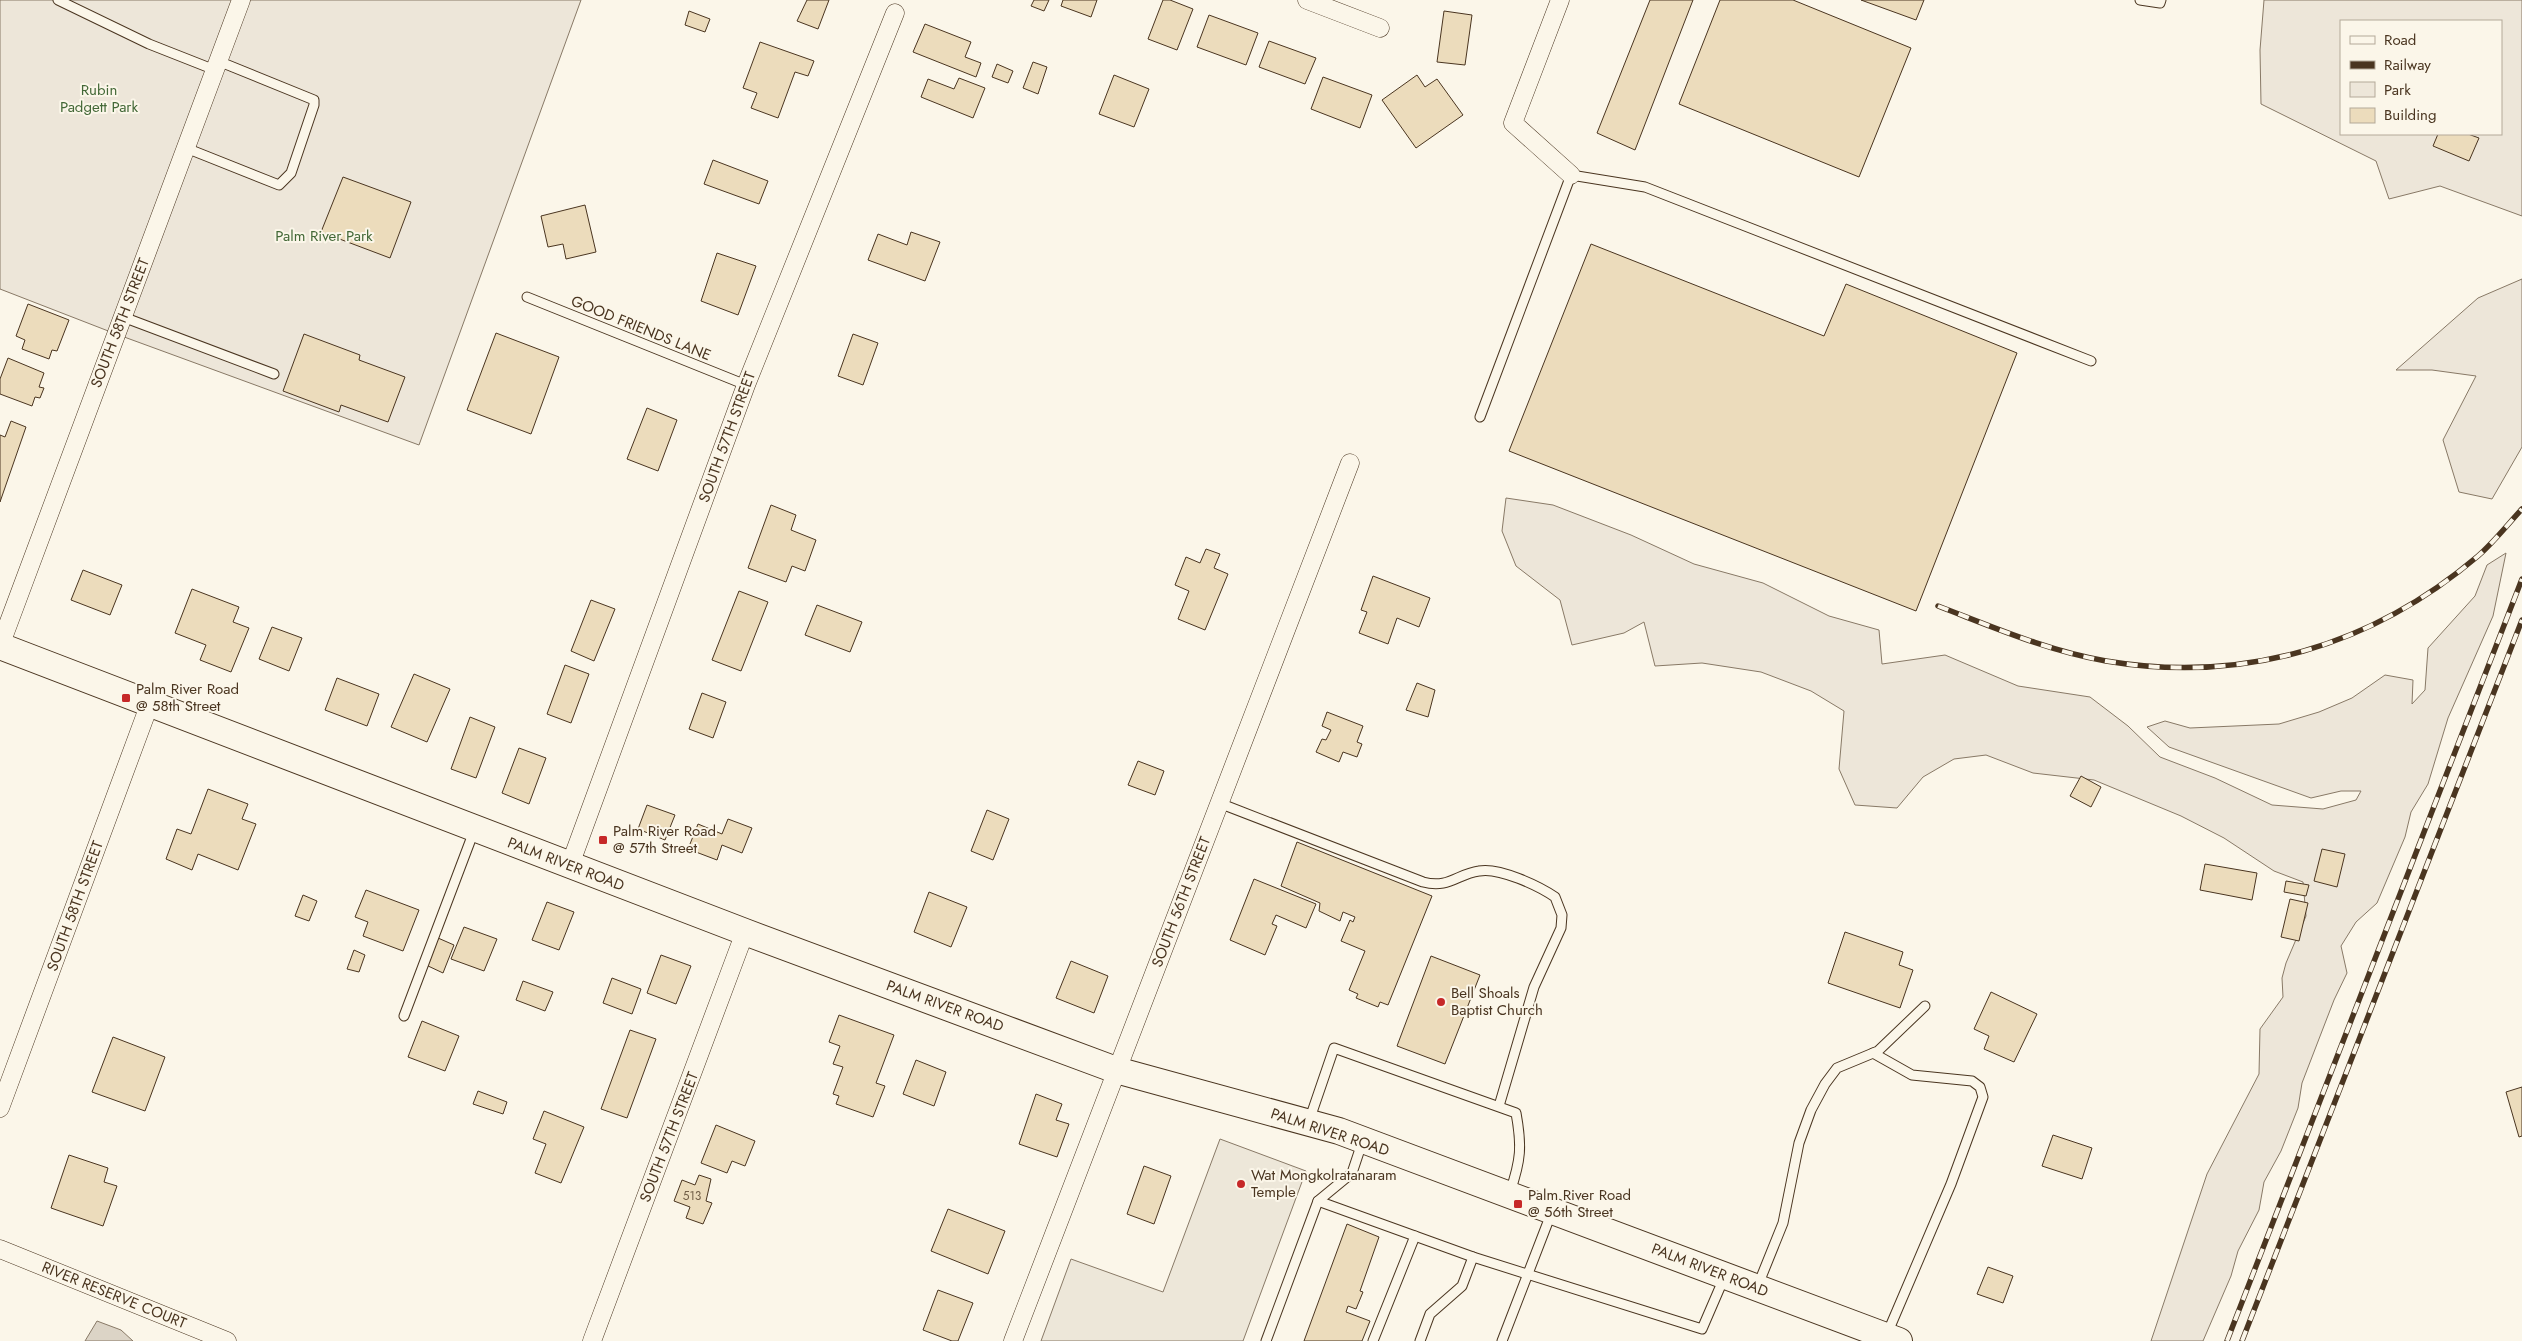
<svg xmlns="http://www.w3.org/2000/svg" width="2522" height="1341" font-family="Jost,sans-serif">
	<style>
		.green { fill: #ede6d9; stroke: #887966; fill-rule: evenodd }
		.parking { fill: #ede7d9; stroke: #887966 }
		.water { fill: #dcd4c6; stroke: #887966 }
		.building { fill: #ecdcbc; stroke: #4a3520 }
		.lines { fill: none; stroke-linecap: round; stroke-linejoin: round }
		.lane-casing { stroke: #4a3520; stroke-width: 11 }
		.street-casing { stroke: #4a3520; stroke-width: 19 }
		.secondary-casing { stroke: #4a3520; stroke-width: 28 }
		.lane { stroke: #fbf6e9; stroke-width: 9 }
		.street { stroke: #fbf6e9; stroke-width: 18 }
		.secondary { stroke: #fbf6e9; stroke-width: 26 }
		.rail-casing { stroke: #4a3520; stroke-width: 5.5 }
		.rail { stroke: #fbf6e9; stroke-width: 4; stroke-dasharray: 11; stroke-linecap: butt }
		.poi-dot { fill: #c62828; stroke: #fbf6e9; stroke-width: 2 }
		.labels { text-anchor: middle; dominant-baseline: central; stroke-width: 4; stroke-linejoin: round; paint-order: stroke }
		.number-label { font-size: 12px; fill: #725f47 }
		.park-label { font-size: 15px; fill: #436837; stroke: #fbf6e9 }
		.street-label { font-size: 15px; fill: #4a3520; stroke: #fbf6e9 }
		.poi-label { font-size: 15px; fill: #4a3520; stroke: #fbf6e9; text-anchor: start }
	</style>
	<rect width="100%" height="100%" fill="#fbf6e9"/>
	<g class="green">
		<path d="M0 0H581L419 445 116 334 0 289Z"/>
		<path d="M2264 0H2522V216L2440 186 2389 199 2376 161 2261 104 2260 50ZM2341 21H2501V134H2341Z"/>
		<path d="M2522 279V447L2492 499 2459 492 2443 440 2476 376 2432 370H2396L2478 298Z"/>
		<path d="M1506 498 1553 505 1631 535 1694 564 1763 583 1829 616 1879 630 1882 664 1945 655 2018 686 2090 697 2128 726 2160 757 2215 778 2272 805 2323 809 2356 800 2361 791H2341L2311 798 2169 747 2147 727 2165 721 2190 728 2279 724 2319 712 2352 698 2385 675 2413 680 2412 704 2425 690 2428 648 2475 596 2487 565 2506 553 2493 616 2448 718 2428 784 2411 812 2405 837 2377 903 2356 922 2341 946 2347 973 2334 1000 2302 1083 2298 1108 2281 1151 2264 1182 2259 1210 2238 1251 2231 1276 2203 1341H2151L2207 1174 2259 1074 2260 1029 2283 997 2282 978 2286 963 2306 916 2303 882 2274 871 2224 838 2181 816 2094 780 2033 773 1986 755 1954 759 1923 777 1897 808 1855 805 1839 769 1844 711 1811 691 1761 672 1702 663 1655 666 1644 622 1624 633 1572 645 1560 600 1516 566 1502 531Z"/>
	</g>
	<path class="parking" d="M1220 1139 1306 1171 1243 1341H1041L1071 1259 1163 1292Z"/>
	<path class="water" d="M97 1321 121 1330 133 1341H85Z"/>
	<g class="building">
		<path d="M807 0H829L818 29 797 21Z"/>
		<path d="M1034 0H1049L1044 11 1031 6Z"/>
		<path d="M1063 0H1097L1091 17 1061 6Z"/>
		<path d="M1163 0H1170L1193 9 1177 50 1148 39Z"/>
		<path d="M1650 0H1693L1635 150 1597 133Z"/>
		<path d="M1720 0H1793L1911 48 1859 177 1679 104Z"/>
		<path d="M1861 0H1924L1916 20Z"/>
		<path d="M689 11 710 19 705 32 685 25Z"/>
		<path d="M1444 11 1472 15 1465 65 1437 62Z"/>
		<path d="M1209 15 1258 33 1246 65 1197 47Z"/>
		<path d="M925 24 971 42 965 57 981 63 976 77 913 52Z"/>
		<path d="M1269 41 1316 58 1305 84 1259 67Z"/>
		<path d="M760 42 814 61 808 76 795 72 778 118 751 108 757 93 743 88Z"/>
		<path d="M1033 62 1047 67 1038 94 1023 88Z"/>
		<path d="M997 64 1013 71 1008 83 992 77Z"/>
		<path d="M1114 75 1149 89 1134 127 1099 114Z"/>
		<path d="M1417 75 1425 87 1437 79 1463 115 1416 148 1382 100Z"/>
		<path d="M1323 77 1372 95 1360 128 1311 109Z"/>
		<path d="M959 78 985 88 973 118 921 97 928 79 954 89Z"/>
		<path d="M2438 134H2468L2479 138 2469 161 2433 146Z"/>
		<path d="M713 160 768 181 759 204 704 184Z"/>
		<path d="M343 177 411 202 390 258 321 232Z"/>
		<path d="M585 205 596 252 566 259 563 244 548 247 541 216Z"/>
		<path d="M911 232 940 242 925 281 868 260 878 234 907 245Z"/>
		<path d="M1591 244 1824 336 1846 284 2017 353 1916 611 1509 451Z"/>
		<path d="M717 253 756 266 738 315 701 301Z"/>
		<path d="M28 304 69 320 57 351 52 350 49 359 22 349 25 340 16 336Z"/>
		<path d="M496 333 559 357 531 434 467 410Z"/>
		<path d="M304 334 360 355 359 360 405 377 388 422 341 405 339 412 283 391Z"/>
		<path d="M853 334 878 343 863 385 838 376Z"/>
		<path d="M8 358 44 373 39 387 44 388 40 398 35 397 32 406 0 394V379Z"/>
		<path d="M647 408 677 420 658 471 627 459Z"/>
		<path d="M11 421 26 427 0 502V435L5 437Z"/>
		<path d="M771 505 796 515 791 530 816 540 805 571 792 566 786 582 748 568Z"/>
		<path d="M1206 549 1220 554 1214 568 1228 574 1205 630 1178 619 1189 591 1175 585 1186 557 1200 563Z"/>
		<path d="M83 570 122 585 110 615 71 600Z"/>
		<path d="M1373 576 1430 598 1419 627 1397 618 1388 644 1359 633 1367 612 1361 610Z"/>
		<path d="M192 589 239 607 233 622 249 628 231 672 200 660 206 645 175 633Z"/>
		<path d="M739 591 768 602 741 671 712 660Z"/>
		<path d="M591 600 615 609 594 661 571 651Z"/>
		<path d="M817 605 862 622 850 652 805 635Z"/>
		<path d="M272 627 302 638 289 671 259 659Z"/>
		<path d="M565 665 589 674 571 723 547 714Z"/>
		<path d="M414 674 450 689 427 742 391 727Z"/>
		<path d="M337 678 379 694 367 726 325 710Z"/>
		<path d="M1417 683 1435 690 1428 717 1406 710Z"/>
		<path d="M702 693 726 702 713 738 689 729Z"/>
		<path d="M1327 712 1363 726 1357 742 1362 744 1357 757 1343 752 1339 762 1316 752 1322 739 1326 740 1331 730 1322 726Z"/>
		<path d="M470 717 495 727 476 778 451 769Z"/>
		<path d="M519 748 546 758 529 804 502 793Z"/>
		<path d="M1138 761 1164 771 1155 795 1128 785Z"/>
		<path d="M2081 776 2101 787 2091 807 2070 796Z"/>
		<path d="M208 789 248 804 242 819 256 824 238 870 198 854 192 870 166 859 177 829 191 834Z"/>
		<path d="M647 805 675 815 665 840 638 829Z"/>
		<path d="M987 810 1009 819 993 860 971 851Z"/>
		<path d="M728 819 752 828 742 853 722 845 717 860 688 849 698 824 722 834Z"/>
		<path d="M1297 842 1432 896 1388 1005 1380 1002 1378 1007 1356 998 1358 994 1349 990 1365 951 1341 941 1350 920 1353 922 1355 917 1343 912 1340 921 1319 911 1320 903 1281 886Z"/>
		<path d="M2322 849 2345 854 2337 887 2314 881Z"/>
		<path d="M2205 864 2257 873 2252 900 2200 890Z"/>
		<path d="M1254 879 1316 904 1306 928 1276 915 1272 924 1277 926 1265 955 1230 940Z"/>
		<path d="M2286 881 2309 885 2306 896 2284 892Z"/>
		<path d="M366 890 419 910 403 951 363 936 368 922 355 917Z"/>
		<path d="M929 892 967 907 951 947 914 932Z"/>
		<path d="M303 895 317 901 309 921 295 916Z"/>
		<path d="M2290 899 2308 903 2299 941 2281 937Z"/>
		<path d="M547 902 574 912 559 950 532 940Z"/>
		<path d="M464 927 497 939 484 971 451 959Z"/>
		<path d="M1845 932 1903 952 1899 965 1913 970 1900 1008 1828 983Z"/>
		<path d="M438 938 454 945 443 973 426 965Z"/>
		<path d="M354 950 365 955 359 972 347 969Z"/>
		<path d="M661 955 691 966 676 1004 647 993Z"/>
		<path d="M1431 956 1480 975 1445 1064 1397 1046Z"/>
		<path d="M1071 961 1108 976 1094 1013 1056 998Z"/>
		<path d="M612 978 641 989 632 1014 603 1003Z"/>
		<path d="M523 981 553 992 545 1011 516 1000Z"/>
		<path d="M1991 992 2037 1014 2014 1062 1984 1049 1989 1036 1974 1029Z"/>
		<path d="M839 1015 894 1035 876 1083 885 1086 873 1117 836 1104 839 1096 833 1094 843 1067 833 1064 840 1046 829 1042Z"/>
		<path d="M422 1021 459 1036 445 1071 408 1057Z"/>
		<path d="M630 1030 656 1039 627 1118 601 1109Z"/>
		<path d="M113 1037 165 1057 145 1111 92 1092Z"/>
		<path d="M916 1060 946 1072 934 1106 903 1094Z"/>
		<path d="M2522 1087V1136L2519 1137 2506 1092Z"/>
		<path d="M478 1091 507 1102 503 1114 473 1104Z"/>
		<path d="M1036 1094 1062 1104 1056 1120 1069 1124 1057 1157 1019 1144Z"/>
		<path d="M544 1111 584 1127 561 1183 535 1173 546 1144 533 1139Z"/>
		<path d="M716 1125 755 1141 745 1166 732 1161 727 1173 701 1163Z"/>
		<path d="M2053 1135 2092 1148 2082 1179 2042 1166Z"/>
		<path d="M69 1155 108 1168 104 1182 117 1186 103 1226 51 1208Z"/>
		<path d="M1144 1166 1171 1176 1154 1224 1127 1214Z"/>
		<path d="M699 1175 711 1179 706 1201 712 1203 703 1224 686 1218 690 1207 674 1201 682 1180 695 1185Z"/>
		<path d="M948 1209 1005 1231 988 1274 931 1251Z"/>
		<path d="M1347 1224 1379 1237 1360 1291 1363 1292 1356 1309 1348 1306 1346 1312 1370 1321 1362 1341H1304Z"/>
		<path d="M1988 1267 2013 1276 2003 1303 1977 1294Z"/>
		<path d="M938 1290 973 1303 958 1341H952L923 1330Z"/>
	</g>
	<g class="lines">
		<g class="lane-casing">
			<g id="lane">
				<path d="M58 0 149 44 215 70"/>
				<path d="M2140 0 2160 3 2161 0"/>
				<path d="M186 148 279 185 291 173 314 105V100L218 61"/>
				<path d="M527 297 746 385"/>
				<path d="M123 317 274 374"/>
				<path d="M1480 417 1571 175 1645 187 2091 361"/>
				<path d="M1219 803 1423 882C1449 889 1457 874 1479 871 1499 867 1539 886 1555 897L1562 915 1561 928 1534 987 1499 1106"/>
				<path d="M404 1016 474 831"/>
				<path d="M1873 1053 1912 1075 1972 1081 1980 1087 1983 1097 1951 1184 1887 1334"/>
				<path d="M1309 1121 1334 1048 1516 1113C1522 1146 1521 1160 1510 1192"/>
				<path d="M1318 1201 1473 1257 1702 1329 1724 1278"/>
				<path d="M1758 1285 1783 1223 1799 1143 1811 1110 1825 1084 1837 1068 1878 1051 1925 1006"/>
				<path d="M1266 1341 1318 1201 1352 1173 1362 1143"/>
				<path d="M1373 1341 1415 1236"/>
				<path d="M1420 1341 1430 1314 1462 1286 1473 1257"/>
				<path d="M1502 1341 1551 1214"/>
			</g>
		</g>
		<g class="street-casing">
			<g id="street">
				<path d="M1307 0 1380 28"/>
				<path d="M1560 0 1513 123 1571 175"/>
				<path d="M0 646 241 0"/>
				<path d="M570 865 746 385 895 13"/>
				<path d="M0 1108 150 703"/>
				<path d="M0 1249 227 1341"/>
				<path d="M592 1341 745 932"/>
				<path d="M1013 1341 1350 463"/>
			</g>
		</g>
		<g class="secondary-casing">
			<path id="secondary" d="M0 646 745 932 1116 1070 1339 1131 1899 1341"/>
		</g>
		<use href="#lane" class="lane"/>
		<use href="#street" class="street"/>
		<use href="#secondary" class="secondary"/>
		<g class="rail-casing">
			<g id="rail">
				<path d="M1938 606C1993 627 2048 651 2106 661 2244 684 2372 646 2478 556 2494 542 2508 524 2522 509"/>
				<path d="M2227 1341 2522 579"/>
				<path d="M2242 1341 2522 620"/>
			</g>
		</g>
		<use href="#rail" class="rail"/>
	</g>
	<g class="poi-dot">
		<rect x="121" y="693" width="10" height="10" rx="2.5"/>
		<rect x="598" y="835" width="10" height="10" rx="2.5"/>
		<circle cx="1441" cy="1002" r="5"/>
		<circle cx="1241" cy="1184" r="5"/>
		<rect x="1513" y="1199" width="10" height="10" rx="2.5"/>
	</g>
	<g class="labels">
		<g class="number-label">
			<text x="692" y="1196">513</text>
		</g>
		<g class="park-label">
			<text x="99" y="90">Rubin<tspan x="99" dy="17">Padgett Park</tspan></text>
			<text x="324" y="236">Palm River Park</text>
		</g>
		<g class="street-label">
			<text transform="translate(120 323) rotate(-69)">SOUTH 58TH STREET</text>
			<text transform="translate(641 328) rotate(22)">GOOD FRIENDS LANE</text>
			<text transform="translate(727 437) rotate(-70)">SOUTH 57TH STREET</text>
			<text transform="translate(566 864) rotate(21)">PALM RIVER ROAD</text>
			<text transform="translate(1181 902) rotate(-69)">SOUTH 56TH STREET</text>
			<text transform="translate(75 906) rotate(-70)">SOUTH 58TH STREET</text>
			<text transform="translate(945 1006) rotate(20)">PALM RIVER ROAD</text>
			<text transform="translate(1330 1132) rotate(18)">PALM RIVER ROAD</text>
			<text transform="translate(669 1137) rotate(-69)">SOUTH 57TH STREET</text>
			<text transform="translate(1710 1270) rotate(21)">PALM RIVER ROAD</text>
			<text transform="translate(114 1295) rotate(22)">RIVER RESERVE COURT</text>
		</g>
		<g class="poi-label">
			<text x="136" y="689">Palm River Road<tspan x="136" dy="17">@ 58th Street</tspan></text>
			<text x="613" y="831">Palm River Road<tspan x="613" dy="17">@ 57th Street</tspan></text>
			<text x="1451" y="993">Bell Shoals<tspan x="1451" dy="17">Baptist Church</tspan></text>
			<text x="1251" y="1175">Wat Mongkolratanaram<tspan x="1251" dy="17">Temple</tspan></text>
			<text x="1528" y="1195">Palm River Road<tspan x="1528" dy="17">@ 56th Street</tspan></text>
		</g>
	</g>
	<rect x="2340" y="20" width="162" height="115" fill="#fbf6e9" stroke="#b4a999"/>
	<rect x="2350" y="36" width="25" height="8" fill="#fbf6e9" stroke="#b4a999"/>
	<text x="2384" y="45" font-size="15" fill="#4a3520">Road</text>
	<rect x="2350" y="61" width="25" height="8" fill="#4a3520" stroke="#b4a999"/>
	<text x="2384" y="70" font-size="15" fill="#4a3520">Railway</text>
	<rect x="2350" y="82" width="25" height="15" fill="#ede6d9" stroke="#b4a999"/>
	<text x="2384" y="95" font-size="15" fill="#4a3520">Park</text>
	<rect x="2350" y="108" width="25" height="15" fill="#ecdcbc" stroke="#b4a999"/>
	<text x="2384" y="120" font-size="15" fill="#4a3520">Building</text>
</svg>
